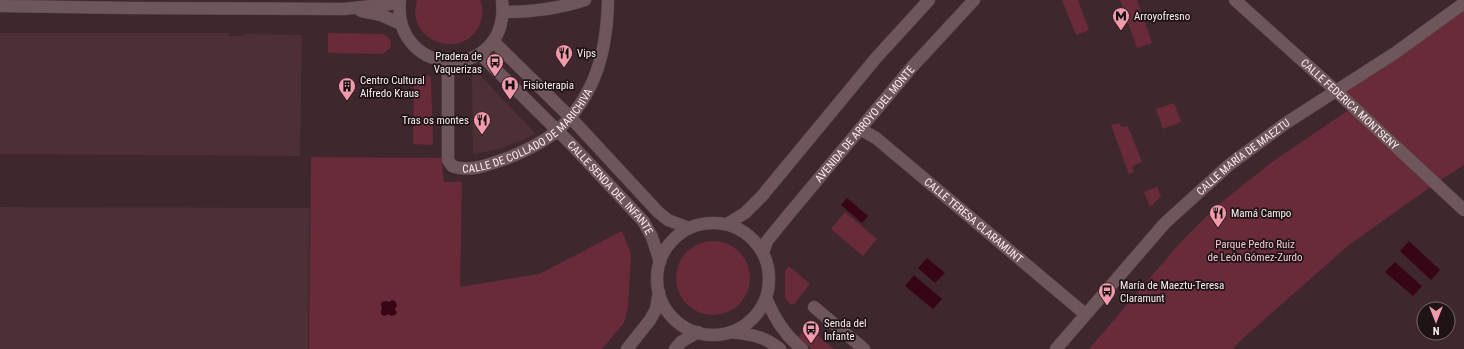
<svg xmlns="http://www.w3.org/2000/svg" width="1464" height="349" font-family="'Roboto Condensed',sans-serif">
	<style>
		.built { fill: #4c3036 }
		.green { fill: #692a3a }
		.water { fill: #370516 }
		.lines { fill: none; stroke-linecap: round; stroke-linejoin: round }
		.minor-casing { stroke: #584649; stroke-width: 13 }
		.tertiary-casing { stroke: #584649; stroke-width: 13 }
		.minor { stroke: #6e565b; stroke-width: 12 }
		.tertiary { stroke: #6e565b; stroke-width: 12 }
		.labels { text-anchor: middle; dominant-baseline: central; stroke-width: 3.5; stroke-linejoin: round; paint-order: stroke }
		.poi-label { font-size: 11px; fill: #fbedef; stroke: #1e1416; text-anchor: start }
		.street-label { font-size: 11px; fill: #fbedef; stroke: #1e1416 }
		.park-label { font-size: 11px; fill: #f4c7cf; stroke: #1e1416 }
	</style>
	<rect width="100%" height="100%" fill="#3e282d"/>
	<g class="built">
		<path d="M0 33H229V36H243L244 34 302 35 300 156 0 154Z"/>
		<path d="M476 71 536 134 500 149 473 154 472 73Z"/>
		<path d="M0 207 309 208 308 349H0Z"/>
	</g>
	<g class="green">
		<path d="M417 0H480C483 7 483 14 481 21 467 63 404 43 417 0Z"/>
		<path d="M1062 0H1078L1089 30 1076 35Z"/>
		<path d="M1120 0H1137L1152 43 1137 48Z"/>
		<path d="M1464 3V165L1436 183 1349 245 1241 340 1233 349H1089L1179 244 1218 205 1272 162 1353 107 1335 90Z"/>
		<path d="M328 33 383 34 390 39 391 47 383 54 328 53Z"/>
		<path d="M421 74 431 77 433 145 413 144 414 84Z"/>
		<path d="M1174 103 1181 122 1163 129 1156 109Z"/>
		<path d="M1119 123 1122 127 1128 126 1142 162 1132 166 1134 172 1129 174 1111 125Z"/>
		<path d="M311 157 441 158 444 182H462L460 287 539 274 622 231 631 254 628 307 624 323 602 349H309Z"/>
		<path d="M1157 187 1161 196 1150 207 1144 192Z"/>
		<path d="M845 212 877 239 863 256 831 229Z"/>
		<circle cx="713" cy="278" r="37"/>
		<path d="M788 267 791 268 810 284 794 304 791 305 785 298V271Z"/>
		<path d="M806 326 834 349H812L798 338Z"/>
	</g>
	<g class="water">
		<path d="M847 198 868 216 862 223 841 205Z"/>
		<path d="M1409 241 1440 270 1431 280 1400 251Z"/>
		<path d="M927 258 945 273 935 283 918 268Z"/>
		<path d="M1395 262 1422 286 1413 296 1385 272Z"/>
		<path d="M914 275 942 299 933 309 905 286Z"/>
		<path d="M392 300 395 301 397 305 395 309 397 313 395 315 391 316 389 314 384 316 381 314V311L382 308 381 304 382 302 386 301 389 302Z"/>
	</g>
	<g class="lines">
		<g class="minor-casing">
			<g id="minor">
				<path d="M400 0C391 79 511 84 502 0"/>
				<path id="s1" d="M1235 0 1335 90 1464 210"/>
				<path d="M0 6 131 8 344 9 390 4 400 0"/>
				<path d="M361 11 381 15 401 24"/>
				<path d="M503 12C531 12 558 9 585 0"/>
				<path d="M493 41 570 117 658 212 668 220 689 228"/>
				<path id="s2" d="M480 54 571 144 643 221 652 237 660 262"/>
				<path id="s3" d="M448 62V160L452 166C469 173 491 164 508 158 525 151 544 142 558 130 596 95 607 50 608 0"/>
				<path id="s4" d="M860 129 876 138 1085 314"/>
				<path d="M766 298C775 319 784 334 802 349"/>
				<path d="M814 307 864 349"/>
				<path d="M731 332C752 335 762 335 780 349"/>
				<path id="s5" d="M1056 349 1165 223 1229 165 1286 123 1395 53 1464 3"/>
			</g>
		</g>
		<g class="tertiary-casing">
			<g id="tertiary">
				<circle cx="713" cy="279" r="56"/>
				<path d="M727 224 745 213 762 196 876 58 929 0"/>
				<path id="s6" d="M763 253 767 241 789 214 912 67 974 0"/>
				<path d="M627 349 650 320 656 309 659 292"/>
				<path d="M675 349 681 342 698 332"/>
			</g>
		</g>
		<use href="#minor" class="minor"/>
		<use href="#tertiary" class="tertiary"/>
	</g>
	<defs>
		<g id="metro-pin" transform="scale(0.9)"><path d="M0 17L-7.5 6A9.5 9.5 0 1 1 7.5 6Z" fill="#f29aac" stroke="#1e1416"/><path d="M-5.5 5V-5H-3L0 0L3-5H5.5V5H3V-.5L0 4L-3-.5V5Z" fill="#111"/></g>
		<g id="restaurant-pin" transform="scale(0.9)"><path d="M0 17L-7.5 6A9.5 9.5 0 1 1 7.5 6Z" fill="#f29aac" stroke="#1e1416"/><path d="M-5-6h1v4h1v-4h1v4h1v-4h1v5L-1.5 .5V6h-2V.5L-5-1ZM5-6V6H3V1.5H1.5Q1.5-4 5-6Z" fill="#111"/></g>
		<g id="bus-pin" transform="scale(0.9)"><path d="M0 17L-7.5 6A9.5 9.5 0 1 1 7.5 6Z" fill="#f29aac" stroke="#1e1416"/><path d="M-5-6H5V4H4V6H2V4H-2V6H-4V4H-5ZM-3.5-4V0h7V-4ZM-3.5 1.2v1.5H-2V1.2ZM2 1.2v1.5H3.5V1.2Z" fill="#111"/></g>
		<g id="hospital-pin" transform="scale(0.9)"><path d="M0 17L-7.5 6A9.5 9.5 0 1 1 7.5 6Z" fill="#f29aac" stroke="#1e1416"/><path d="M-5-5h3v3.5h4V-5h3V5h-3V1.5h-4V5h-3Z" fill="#111"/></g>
		<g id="building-pin" transform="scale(0.9)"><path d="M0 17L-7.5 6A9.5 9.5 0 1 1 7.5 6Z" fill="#f29aac" stroke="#1e1416"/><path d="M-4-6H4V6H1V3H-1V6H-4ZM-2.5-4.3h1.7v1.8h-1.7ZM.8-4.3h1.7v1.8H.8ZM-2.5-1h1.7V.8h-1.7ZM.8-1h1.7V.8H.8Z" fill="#111"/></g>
	</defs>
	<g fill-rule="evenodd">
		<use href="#metro-pin" x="1121" y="16"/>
		<use href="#restaurant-pin" x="564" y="53"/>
		<use href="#bus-pin" x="495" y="62"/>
		<use href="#hospital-pin" x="510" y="85"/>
		<use href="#building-pin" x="347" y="86"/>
		<use href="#restaurant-pin" x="482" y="120"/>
		<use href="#restaurant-pin" x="1218" y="213"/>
		<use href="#bus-pin" x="1107" y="291"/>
		<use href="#bus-pin" x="811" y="329"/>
	</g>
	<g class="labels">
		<g class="poi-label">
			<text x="1134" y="16">Arroyofresno</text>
			<text x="577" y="53">Vips</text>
			<text x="482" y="56" text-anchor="end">Pradera de<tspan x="482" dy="13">Vaquerizas</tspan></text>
			<text x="360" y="80">Centro Cultural<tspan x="360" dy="13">Alfredo Kraus</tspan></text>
			<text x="523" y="85">Fisioterapia</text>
			<text x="469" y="120" text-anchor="end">Tras os montes</text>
			<text x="1231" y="213">Mamá Campo</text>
			<text x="1120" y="285">María de Maeztu-Teresa<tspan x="1120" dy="13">Claramunt</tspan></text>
			<text x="824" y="323">Senda del<tspan x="824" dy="13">Infante</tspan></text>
		</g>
		<g class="street-label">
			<text stroke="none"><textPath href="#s1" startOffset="155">CALLE FEDERICA MONTSENY</textPath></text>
			<text stroke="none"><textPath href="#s6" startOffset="165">AVENIDA DE ARROYO DEL MONTE</textPath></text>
			<text stroke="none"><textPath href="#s3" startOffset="194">CALLE DE COLLADO DE MARICHIVA</textPath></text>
			<text stroke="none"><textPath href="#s5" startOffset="269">CALLE MARÍA DE MAEZTU</textPath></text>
			<text stroke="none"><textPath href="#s2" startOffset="187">CALLE SENDA DEL INFANTE</textPath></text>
			<text stroke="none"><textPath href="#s4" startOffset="146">CALLE TERESA CLARAMUNT</textPath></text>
		</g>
		<g class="park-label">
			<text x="1255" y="244">Parque Pedro Ruiz<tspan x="1255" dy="13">de León Gómez-Zurdo</tspan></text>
		</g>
	</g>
	<g transform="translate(1436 321) rotate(180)"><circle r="19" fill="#1e1416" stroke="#766b6d"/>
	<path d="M0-3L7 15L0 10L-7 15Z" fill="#f29aac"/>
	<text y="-6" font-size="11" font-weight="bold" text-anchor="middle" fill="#fbedef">N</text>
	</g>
</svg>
